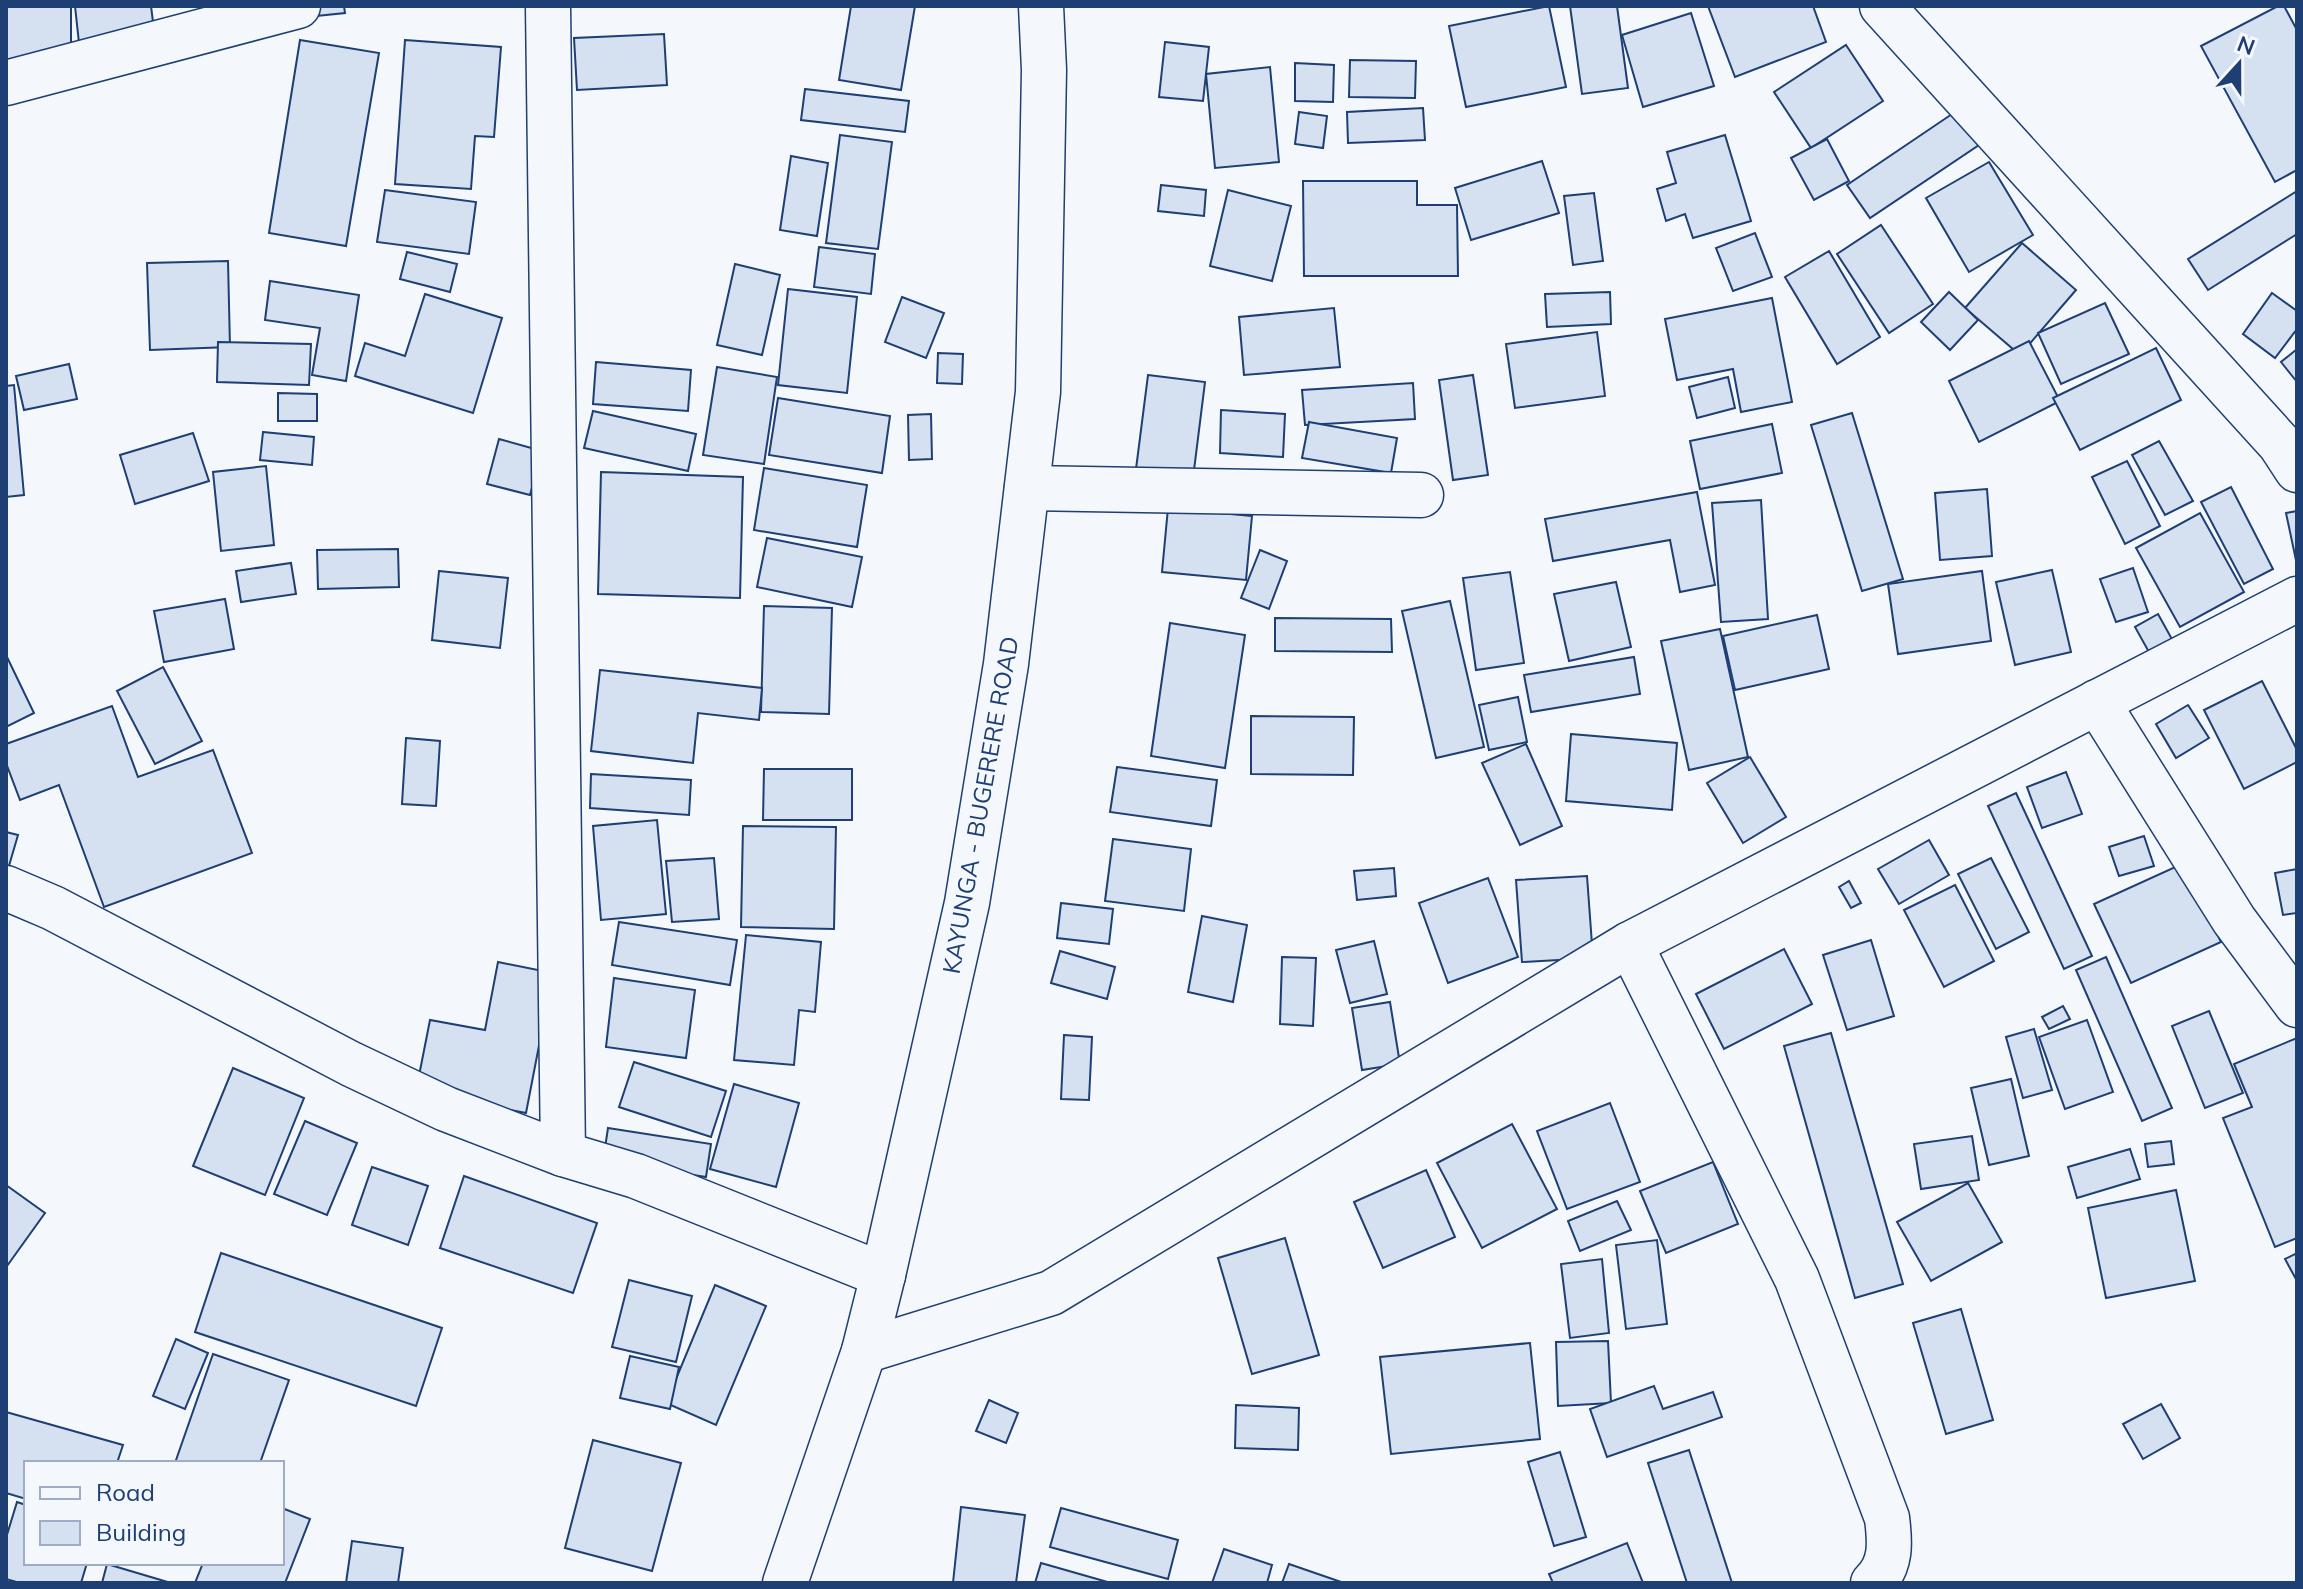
<svg xmlns="http://www.w3.org/2000/svg" width="2303" height="1589" font-family="Mulish,sans-serif">
	<style>
		.building { fill: #d5e0f0; stroke: #1d3f73; stroke-width: 2 }
		.lines { fill: none; stroke-linecap: round; stroke-linejoin: round }
		.minor-casing { stroke: #1d3f73; stroke-width: 47 }
		.major-casing { stroke: #1d3f73; stroke-width: 47 }
		.minor { stroke: #f4f7fb; stroke-width: 44 }
		.major { stroke: #f4f7fb; stroke-width: 44 }
		.labels { text-anchor: middle; dominant-baseline: central; stroke-width: 6; stroke-linejoin: round; paint-order: stroke }
		.street-label { font-size: 24px; fill: #1d3f73; stroke: #f4f7fb }
	</style>
	<rect width="100%" height="100%" fill="#f4f7fb"/>
	<g class="building">
		<path d="M6 6H71V61L6 60Z"/>
		<path d="M75 6H151L158 62 82 71Z"/>
		<path d="M295 6H344L345 13 297 18Z"/>
		<path d="M851 6H915L901 90 839 80Z"/>
		<path d="M1549 6 1566 87 1466 107 1449 26Z"/>
		<path d="M1570 6H1617L1628 88 1582 94Z"/>
		<path d="M1708 6H1813L1826 42 1735 77Z"/>
		<path d="M2278 6H2284L2297 30V170L2275 182 2201 46Z"/>
		<path d="M1691 13 1714 86 1643 107 1622 35Z"/>
		<path d="M664 34 667 85 577 90 574 38Z"/>
		<path d="M300 40 379 53 346 246 269 233Z"/>
		<path d="M405 40 501 47 494 137 475 136 471 189 395 184Z"/>
		<path d="M1165 42 1209 47 1203 101 1159 97Z"/>
		<path d="M1846 45 1883 101 1811 148 1774 92Z"/>
		<path d="M1350 60 1416 61 1415 98 1349 97Z"/>
		<path d="M1295 63 1334 65 1333 102 1295 101Z"/>
		<path d="M1270 67 1279 162 1215 168 1206 74Z"/>
		<path d="M805 89 909 101 905 132 801 120Z"/>
		<path d="M1423 108 1425 140 1348 143 1347 112Z"/>
		<path d="M1299 112 1327 116 1323 148 1295 144Z"/>
		<path d="M1955 112 1979 145 1870 218 1847 185Z"/>
		<path d="M840 135 892 142 878 249 826 243Z"/>
		<path d="M1725 135 1751 221 1693 238 1685 214 1666 221 1657 189 1676 183 1667 152Z"/>
		<path d="M1827 139 1849 181 1814 200 1791 158Z"/>
		<path d="M791 156 828 163 817 236 780 230Z"/>
		<path d="M1542 161 1559 213 1471 240 1455 188Z"/>
		<path d="M1989 162 2033 235 1969 272 1926 198Z"/>
		<path d="M1303 181H1417V205H1457L1458 276H1304Z"/>
		<path d="M1161 185 1206 190 1204 216 1158 211Z"/>
		<path d="M385 190 476 202 469 254 377 242Z"/>
		<path d="M1228 190 1291 206 1272 281 1210 266Z"/>
		<path d="M2297 191V234L2208 290 2188 259Z"/>
		<path d="M1594 193 1603 261 1573 265 1564 196Z"/>
		<path d="M1881 225 1933 304 1889 333 1837 254Z"/>
		<path d="M1755 233 1772 277 1733 291 1716 248Z"/>
		<path d="M2022 243 2076 290 2020 355 1965 308Z"/>
		<path d="M819 247 875 254 871 294 814 287Z"/>
		<path d="M1829 251 1880 337 1837 364 1785 277Z"/>
		<path d="M407 252 457 264 450 292 400 279Z"/>
		<path d="M228 261 230 347 150 350 147 263Z"/>
		<path d="M735 264 780 275 762 355 717 345Z"/>
		<path d="M270 281 359 295 346 381 312 375 320 328 265 320Z"/>
		<path d="M788 289 857 297 847 393 778 385Z"/>
		<path d="M1610 292 1611 324 1547 327 1545 294Z"/>
		<path d="M1949 292 1978 320 1950 350 1921 322Z"/>
		<path d="M2272 293 2297 311V329L2275 358 2243 334Z"/>
		<path d="M425 294 502 318 473 413 355 376 365 343 405 356Z"/>
		<path d="M902 297 944 313 926 358 885 342Z"/>
		<path d="M1772 298 1792 402 1741 412 1733 369 1677 380 1665 319Z"/>
		<path d="M2105 303 2129 354 2061 384 2038 333Z"/>
		<path d="M1334 308 1340 367 1244 375 1239 317Z"/>
		<path d="M1597 332 1605 396 1515 408 1506 344Z"/>
		<path d="M2029 341 2060 401 1979 442 1949 381Z"/>
		<path d="M218 342 311 344 309 385 217 382Z"/>
		<path d="M2156 348 2181 400 2080 450 2053 398Z"/>
		<path d="M2297 349V382L2281 362Z"/>
		<path d="M938 353 963 354 962 384 937 383Z"/>
		<path d="M596 362 691 370 688 411 593 404Z"/>
		<path d="M69 364 77 399 24 410 16 376Z"/>
		<path d="M717 367 777 377 764 464 703 455Z"/>
		<path d="M1148 375 1205 382 1193 478 1136 469Z"/>
		<path d="M1473 375 1488 475 1453 480 1439 380Z"/>
		<path d="M1728 377 1735 408 1697 418 1689 387Z"/>
		<path d="M1413 383 1415 419 1305 425 1302 390Z"/>
		<path d="M14 385 24 495 6 497V386Z"/>
		<path d="M278 393 317 394V421H278Z"/>
		<path d="M778 398 890 416 882 473 769 455Z"/>
		<path d="M1221 410 1285 414 1283 457 1220 453Z"/>
		<path d="M593 411 696 434 688 471 584 448Z"/>
		<path d="M1852 413 1903 579 1862 591 1811 425Z"/>
		<path d="M931 414 932 459 909 460 908 415Z"/>
		<path d="M1309 422 1397 438 1391 473 1302 458Z"/>
		<path d="M1772 424 1782 473 1700 489 1690 441Z"/>
		<path d="M263 432 314 437 312 465 260 460Z"/>
		<path d="M193 433 209 481 135 504 120 455Z"/>
		<path d="M499 439 542 451 530 495 487 484Z"/>
		<path d="M2159 441 2193 501 2165 515 2132 455Z"/>
		<path d="M2127 461 2160 526 2125 544 2092 477Z"/>
		<path d="M266 466 274 545 221 551 213 472Z"/>
		<path d="M764 468 867 485 857 547 754 530Z"/>
		<path d="M601 472 743 477 740 598 598 594Z"/>
		<path d="M2231 487 2273 569 2244 584 2201 502Z"/>
		<path d="M1987 489 1992 556 1940 560 1935 493Z"/>
		<path d="M1697 492 1715 585 1680 592 1670 540 1553 561 1545 519Z"/>
		<path d="M1761 500 1768 619 1721 622 1712 503Z"/>
		<path d="M1168 508 1252 516 1246 580 1162 572Z"/>
		<path d="M2297 511V565L2286 513Z"/>
		<path d="M2200 513 2244 592 2180 627 2136 548Z"/>
		<path d="M767 538 862 557 852 607 757 587Z"/>
		<path d="M398 549 399 587 318 589 317 550Z"/>
		<path d="M1260 550 1287 561 1269 609 1241 598Z"/>
		<path d="M291 563 296 594 241 602 236 571Z"/>
		<path d="M2133 568 2148 612 2116 622 2100 579Z"/>
		<path d="M2052 570 2071 652 2015 665 1996 582Z"/>
		<path d="M439 571 508 578 500 648 432 640Z"/>
		<path d="M1982 571 1991 641 1898 654 1888 584Z"/>
		<path d="M1510 572 1524 663 1476 670 1463 578Z"/>
		<path d="M1616 582 1631 647 1569 661 1554 594Z"/>
		<path d="M225 599 234 649 164 662 154 611Z"/>
		<path d="M1450 601 1484 747 1436 758 1402 611Z"/>
		<path d="M764 606 832 608 829 714 761 712Z"/>
		<path d="M2158 614 2173 641 2150 654 2135 627Z"/>
		<path d="M1817 615 1829 669 1735 690 1723 636Z"/>
		<path d="M1275 618 1391 619 1392 652 1275 651Z"/>
		<path d="M1170 623 1245 635 1225 768 1151 756Z"/>
		<path d="M1720 629 1748 757 1689 770 1661 641Z"/>
		<path d="M6 655 34 713 6 727Z"/>
		<path d="M1634 657 1640 694 1531 712 1524 675Z"/>
		<path d="M163 667 202 741 155 764 117 691Z"/>
		<path d="M600 670 762 688 759 720 698 713 693 763 591 751Z"/>
		<path d="M2262 681 2297 750V762L2244 789 2204 710Z"/>
		<path d="M1518 697 1527 742 1489 750 1479 705Z"/>
		<path d="M2188 705 2209 738 2176 758 2156 724Z"/>
		<path d="M112 706 138 777 213 750 252 853 104 907 59 785 20 800 6 763V744Z"/>
		<path d="M1251 716 1354 717 1353 775 1251 774Z"/>
		<path d="M1571 734 1677 743 1672 810 1566 801Z"/>
		<path d="M406 738 440 741 436 806 402 804Z"/>
		<path d="M1526 744 1562 826 1520 845 1482 763Z"/>
		<path d="M1750 757 1786 817 1743 843 1707 783Z"/>
		<path d="M1117 767 1217 780 1211 826 1110 812Z"/>
		<path d="M764 769H852V820H763Z"/>
		<path d="M2066 772 2082 814 2042 828 2027 787Z"/>
		<path d="M591 774 691 780 689 815 590 808Z"/>
		<path d="M2016 793 2092 956 2064 969 1988 806Z"/>
		<path d="M657 820 666 914 601 920 593 826Z"/>
		<path d="M743 826 836 827 834 929 741 927Z"/>
		<path d="M6 832 18 835 6 876Z"/>
		<path d="M2144 836 2154 866 2119 876 2109 847Z"/>
		<path d="M1113 839 1191 849 1184 911 1105 901Z"/>
		<path d="M1929 840 1949 875 1899 904 1878 869Z"/>
		<path d="M714 858 719 919 672 922 666 861Z"/>
		<path d="M1991 858 2029 932 1996 949 1958 874Z"/>
		<path d="M2184 863 2221 942 2131 983 2094 904Z"/>
		<path d="M1394 868 1396 896 1357 900 1354 871Z"/>
		<path d="M2297 869V913L2283 915 2275 873Z"/>
		<path d="M1587 876 1593 958 1522 962 1516 880Z"/>
		<path d="M1488 878 1518 957 1448 983 1419 903Z"/>
		<path d="M1849 881 1861 903 1851 908 1839 887Z"/>
		<path d="M1955 885 1994 961 1944 987 1904 910Z"/>
		<path d="M1061 903 1113 909 1109 944 1057 938Z"/>
		<path d="M1202 916 1247 925 1233 1002 1188 992Z"/>
		<path d="M619 922 737 940 730 985 612 965Z"/>
		<path d="M746 935 821 942 815 1012 799 1010 794 1065 734 1060Z"/>
		<path d="M1871 940 1894 1016 1847 1030 1823 955Z"/>
		<path d="M1374 941 1387 994 1350 1003 1336 950Z"/>
		<path d="M1784 949 1812 1004 1724 1049 1696 994Z"/>
		<path d="M1060 951 1115 967 1107 999 1051 983Z"/>
		<path d="M1282 957 1316 958 1313 1026 1280 1024Z"/>
		<path d="M2106 957 2172 1108 2142 1121 2076 970Z"/>
		<path d="M498 962 553 973 526 1113 416 1091 430 1020 485 1030Z"/>
		<path d="M614 978 695 990 686 1058 606 1047Z"/>
		<path d="M1390 1002 1400 1064 1362 1070 1352 1008Z"/>
		<path d="M2063 1006 2070 1019 2049 1029 2042 1017Z"/>
		<path d="M2209 1011 2243 1093 2205 1108 2172 1026Z"/>
		<path d="M2087 1020 2113 1092 2065 1109 2039 1037Z"/>
		<path d="M2034 1029 2052 1090 2023 1098 2006 1037Z"/>
		<path d="M1831 1033 1903 1284 1855 1298 1784 1046Z"/>
		<path d="M1064 1035 1092 1037 1089 1100 1061 1099Z"/>
		<path d="M2297 1038V1238L2275 1247 2223 1118 2252 1107 2234 1064Z"/>
		<path d="M634 1062 726 1091 711 1137 619 1107Z"/>
		<path d="M233 1068 304 1098 265 1195 193 1166Z"/>
		<path d="M2011 1079 2029 1156 1989 1165 1971 1088Z"/>
		<path d="M734 1084 799 1103 776 1187 710 1169Z"/>
		<path d="M1610 1103 1640 1182 1567 1209 1537 1131Z"/>
		<path d="M305 1121 357 1143 327 1215 274 1194Z"/>
		<path d="M1512 1124 1557 1209 1482 1248 1437 1163Z"/>
		<path d="M608 1128 711 1144 706 1177 603 1161Z"/>
		<path d="M1972 1136 1979 1180 1921 1189 1914 1144Z"/>
		<path d="M2171 1141 2174 1164 2148 1167 2145 1144Z"/>
		<path d="M2130 1149 2140 1179 2077 1198 2068 1167Z"/>
		<path d="M1713 1162 1738 1224 1666 1253 1640 1191Z"/>
		<path d="M372 1167 428 1186 408 1245 352 1225Z"/>
		<path d="M1426 1170 1455 1237 1383 1268 1354 1202Z"/>
		<path d="M464 1176 597 1223 573 1293 440 1248Z"/>
		<path d="M1968 1183 2002 1242 1931 1281 1897 1222Z"/>
		<path d="M6 1185 45 1213 7 1266 6 1265Z"/>
		<path d="M2176 1190 2195 1281 2106 1298 2088 1208Z"/>
		<path d="M1617 1201 1631 1230 1580 1251 1568 1221Z"/>
		<path d="M1285 1238 1319 1355 1252 1374 1218 1258Z"/>
		<path d="M1657 1240 1667 1324 1626 1329 1616 1245Z"/>
		<path d="M221 1253 442 1328 416 1406 195 1332Z"/>
		<path d="M2297 1253V1281L2285 1259Z"/>
		<path d="M1602 1259 1609 1333 1570 1338 1561 1264Z"/>
		<path d="M629 1280 692 1296 676 1362 612 1347Z"/>
		<path d="M715 1285 766 1306 716 1425 666 1403Z"/>
		<path d="M1961 1309 1993 1420 1946 1434 1913 1323Z"/>
		<path d="M176 1339 208 1353 185 1409 153 1396Z"/>
		<path d="M1608 1341 1611 1403 1558 1406 1556 1342Z"/>
		<path d="M1530 1343 1540 1439 1391 1454 1380 1357Z"/>
		<path d="M213 1354 289 1380 260 1463H175Z"/>
		<path d="M630 1356 679 1367 670 1409 620 1398Z"/>
		<path d="M1654 1386 1663 1409 1713 1392 1722 1417 1607 1457 1590 1409Z"/>
		<path d="M989 1400 1018 1413 1006 1443 976 1431Z"/>
		<path d="M2161 1404 2180 1438 2143 1459 2123 1424Z"/>
		<path d="M1236 1405 1299 1408 1298 1450 1235 1448Z"/>
		<path d="M6 1412 123 1445 117 1463H26V1499L6 1493Z"/>
		<path d="M593 1440 681 1463 652 1571 565 1548Z"/>
		<path d="M1689 1450 1732 1583H1687L1648 1463Z"/>
		<path d="M1560 1452 1586 1537 1554 1546 1528 1462Z"/>
		<path d="M17 1502 26 1505V1563H87L81 1583H20L6 1579V1538Z"/>
		<path d="M961 1507 1025 1515 1016 1583H953Z"/>
		<path d="M282 1508 310 1519 285 1583H195L203 1563H282Z"/>
		<path d="M1061 1508 1178 1540 1168 1579 1050 1547Z"/>
		<path d="M352 1541 403 1548 398 1583H346Z"/>
		<path d="M1627 1543 1643 1583H1553L1549 1574Z"/>
		<path d="M1224 1549 1272 1565 1267 1583H1212Z"/>
		<path d="M1041 1563 1111 1583H1035Z"/>
		<path d="M107 1564 171 1583H102Z"/>
		<path d="M1289 1564 1344 1583H1282Z"/>
	</g>
	<g class="lines">
		<g class="minor-casing">
			<g id="minor">
				<path d="M548 6 563 1154"/>
				<path d="M1882 6 2280 444 2297 470"/>
				<path d="M6 83 298 6"/>
				<path d="M1027 488 1421 495"/>
				<path d="M2097 702 2234 920 2297 1005"/>
				<path d="M6 888 53 908 351 1064 446 1109 563 1154 636 1176 883 1275"/>
				<path d="M1630 944 1797 1279 1887 1518C1890 1542 1892 1565 1873 1583"/>
				<path d="M864 1351 1051 1293 1630 944 2297 599"/>
			</g>
		</g>
		<g class="major-casing">
			<path id="major" d="M785 1583 864 1351 883 1275 967 903 1006 664 1038 392 1044 70 1041 6"/>
		</g>
		<use href="#minor" class="minor"/>
		<use href="#major" class="major"/>
	</g>
	<g class="labels">
		<g class="street-label">
			<text transform="translate(980 805) rotate(-80)">KAYUNGA - BUGERERE ROAD</text>
		</g>
	</g>
	<rect width="2303" height="1589" fill="none" stroke="#1d3f73" stroke-width="16"/>
	<rect x="24" y="1461" width="260" height="104" fill="#f4f7fb" stroke="#9eadc5" stroke-width="2"/>
	<rect x="40" y="1487" width="40" height="12" fill="#f4f7fb" stroke="#9eadc5" stroke-width="2"/>
	<text x="96" y="1501" font-size="24" fill="#1d3f73">Road</text>
	<rect x="40" y="1521" width="40" height="24" fill="#d5e0f0" stroke="#9eadc5" stroke-width="2"/>
	<text x="96" y="1541" font-size="24" fill="#1d3f73">Building</text>
	<g transform="translate(2239 64) rotate(21)" stroke="#f4f7fb" stroke-width="6" paint-order="stroke">
	<path d="M0-6L14 30L0 20L-14 30Z" fill="#1d3f73"/>
	<text y="-12" font-size="22" font-weight="bold" text-anchor="middle" fill="#1d3f73">N</text>
	</g>
</svg>
